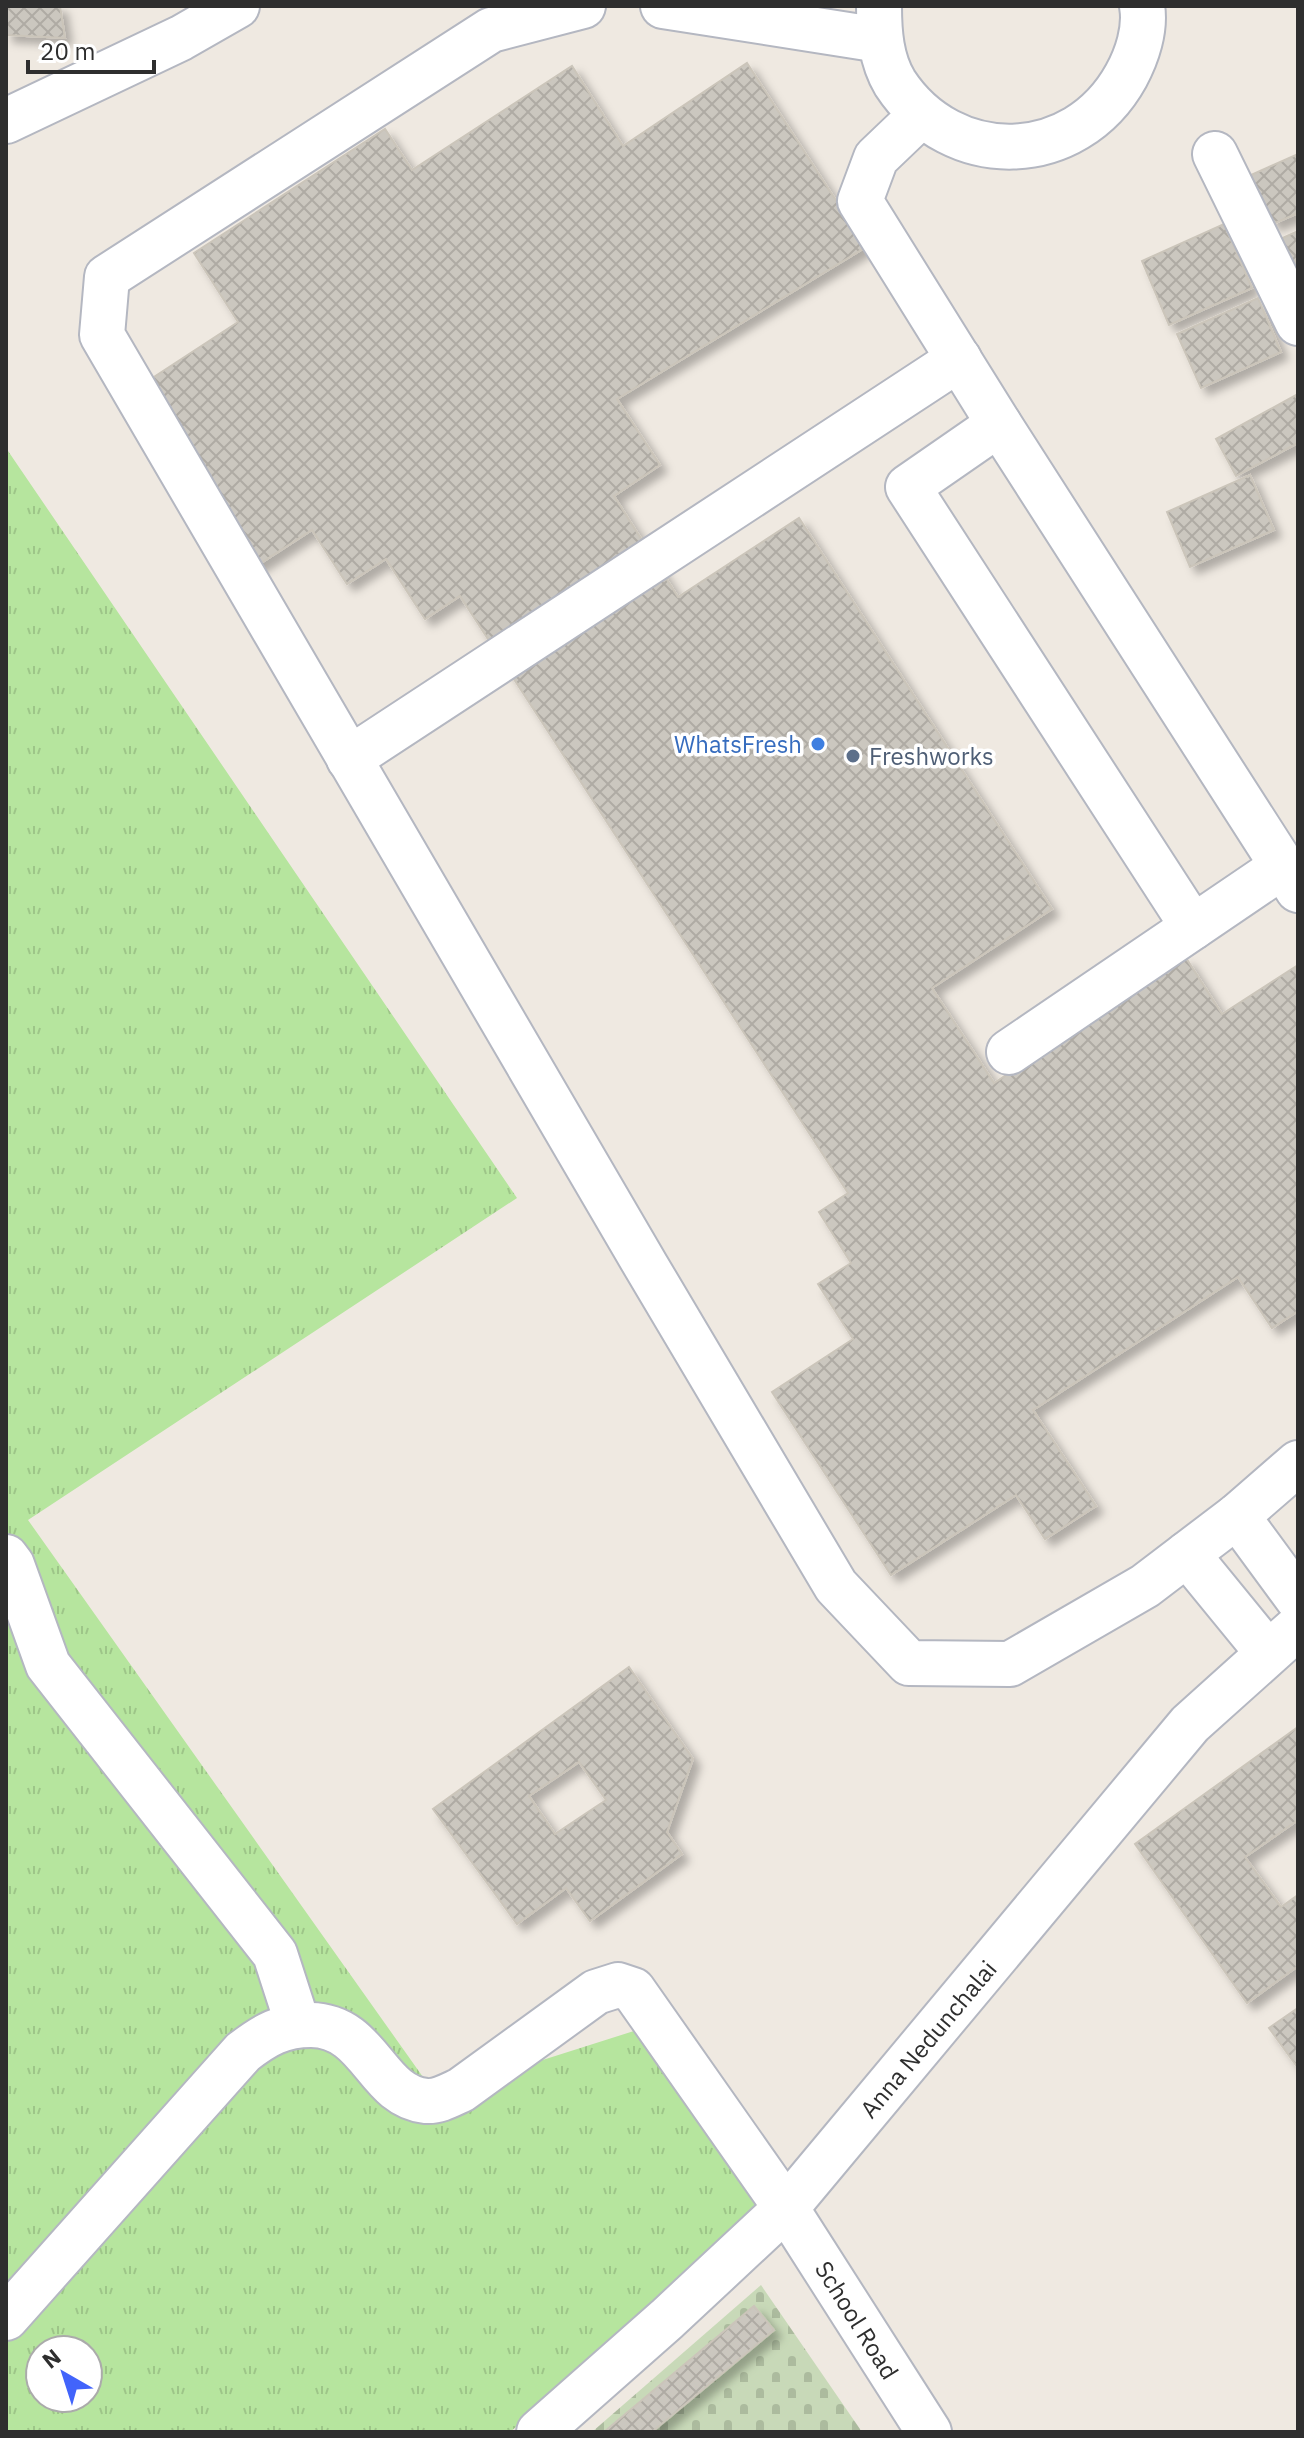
<svg xmlns="http://www.w3.org/2000/svg" width="1304" height="2438" font-family="'IBM Plex Sans',sans-serif">
	<style>
		.grass { fill: url(#grass-tufts); fill-rule: evenodd }
		.cemetery { fill: url(#cemetery-stones) }
		.building { fill: url(#building-cross-hatch); stroke: #cbc5ba; stroke-width: 2; fill-rule: evenodd; filter: url(#shadow) }
		.lines { fill: none; stroke-linecap: round; stroke-linejoin: round }
		.minor-casing { stroke: #b4b7c1; stroke-width: 48 }
		.minor { stroke: #fff; stroke-width: 44 }
		.shop-dot { fill: #3f7fe0; stroke: #fff; stroke-width: 3 }
		.service-dot { fill: #5c6f8a; stroke: #fff; stroke-width: 3 }
		.labels { text-anchor: middle; dominant-baseline: central; stroke-width: 7; stroke-linejoin: round; paint-order: stroke }
		.shop-label { font-size: 24px; fill: #366cbe; stroke: #fff; text-anchor: end }
		.service-label { font-size: 24px; fill: #4e5e75; stroke: #fff; text-anchor: start }
		.street-label { font-size: 24px; fill: #2e2e2e; stroke: #fff }
	</style>
	<defs>
		<pattern id="grass-tufts" width="24" height="20" patternUnits="userSpaceOnUse" patternTransform="scale(2)"><rect width="24" height="20" fill="#b6e59e"/><path d="M3 7l-1-3M5 7V3M7 7l1-3M15 17l-1-3M17 17v-4M19 17l1-3" fill="none" stroke="#9dc588"/></pattern>
		<pattern id="cemetery-stones" width="16" height="16" patternUnits="userSpaceOnUse" patternTransform="scale(2)"><rect width="16" height="16" fill="#c8d9b8"/><path d="M2 7V4a2 2 0 0 1 4 0v3zM10 15v-3a2 2 0 0 1 4 0v3z" fill="#acbb9e"/></pattern>
		<pattern id="building-cross-hatch" width="8" height="8" patternUnits="userSpaceOnUse" patternTransform="scale(2)"><rect width="8" height="8" fill="#cbc7bf"/><path d="M0 0l8 8M0 8l8-8" fill="none" stroke="#afaba4"/></pattern>
		<filter id="shadow"><feDropShadow dx="7" dy="7" stdDeviation="4" flood-color="#0004"/></filter>
	</defs>
	<rect width="100%" height="100%" fill="#efe9e1"/>
	<path class="grass" d="M6 448 517 1198 28 1520 435 2094 656 2024 777 2208 510 2432H6ZM40 2350H88V2398H40Z"/>
	<path class="cemetery" d="M761 2285 862 2432H592Z"/>
	<g class="building">
		<path d="M6 6H60L65 38 6 35Z"/>
		<path d="M747 63 866 247 617 399 660 465 614 496 678 597 799 518 1052 909 932 988 994 1083 1186 958 1222 1014 1298 965V1311L1272 1328 1238 1277 1033 1410 1096 1506 1045 1539 1016 1495 891 1575 772 1392 853 1339 818 1284 851 1263 819 1212 848 1193 460 596 425 619 386 559 347 584 312 530 250 570 134 390 238 322 194 253 385 129 412 170 572 66 623 146Z"/>
		<path d="M1298 154V213L1273 224 1251 175Z"/>
		<path d="M1224 224 1252 288 1169 325 1142 261Z"/>
		<path d="M1298 231V286L1278 240Z"/>
		<path d="M1258 298 1281 352 1201 388 1177 334Z"/>
		<path d="M1298 394V443L1236 476 1216 439Z"/>
		<path d="M1250 475 1274 530 1190 567 1167 512Z"/>
		<path d="M629 1667 693 1759 667 1832 682 1854 590 1921 566 1888 517 1924 433 1809ZM579 1762 606 1800 555 1834 529 1796Z"/>
		<path d="M1298 1727V1820L1245 1857 1281 1907 1298 1895V1966L1247 2003 1135 1844Z"/>
		<path d="M1298 2008V2068L1269 2028Z"/>
		<path d="M754 2306 774 2330 652 2432H604Z"/>
	</g>
	<g class="lines">
		<g class="minor-casing">
			<g id="minor">
				<path d="M583 6 491 30 107 277 102 335 646 1266 836 1586 909 1663 1010 1664 1145 1586 1237 1516 1298 1463"/>
				<path d="M663 6 880 40"/>
				<path d="M879 6C879 32 881 60 895 83 952 170 1075 168 1126 76 1137 56 1146 29 1142 6"/>
				<path d="M921 115 876 158 860 201 999 424 1298 890"/>
				<path d="M6 121 181 38 237 6"/>
				<path d="M1215 154 1298 323"/>
				<path d="M999 424 908 487 1193 927"/>
				<path d="M349 759 959 359"/>
				<path d="M1009 1052 1283 866"/>
				<path d="M1237 1516 1298 1599"/>
				<path d="M1187 1554 1268 1653"/>
				<path d="M6 1557 12 1565 48 1665 275 1954 298 2025"/>
				<path d="M6 2318 243 2052C265 2035 282 2025 311 2025 371 2026 375 2096 426 2101 438 2102 450 2095 461 2090L596 1992 618 1985 633 1990 786 2208 929 2432"/>
				<path d="M539 2432 667 2319 786 2208 1190 1724 1298 1627"/>
			</g>
		</g>
		<use href="#minor" class="minor"/>
	</g>
	<circle class="shop-dot" cx="818" cy="744" r="8"/>
	<circle class="service-dot" cx="853" cy="756" r="8"/>
	<g class="labels">
		<g class="shop-label">
			<text x="802" y="744">WhatsFresh</text>
		</g>
		<g class="service-label">
			<text x="869" y="756">Freshworks</text>
		</g>
		<g class="street-label">
			<text transform="translate(928 2039) rotate(-50)">Anna Nedunchalai</text>
			<text transform="translate(857 2320) rotate(58)">School Road</text>
		</g>
	</g>
	<rect width="1304" height="2438" fill="none" stroke="#2e2e2e" stroke-width="16"/>
	<g transform="translate(64 2374) rotate(321)"><circle r="38" fill="#ffffff" stroke="#ababab" stroke-width="2"/>
	<path d="M0-6L14 30L0 20L-14 30Z" fill="#4264fb"/>
	<text y="-12" font-size="22" font-weight="bold" text-anchor="middle" fill="#2e2e2e">N</text>
	</g>
	<path d="M28 60v12h126v-12" fill="none" stroke="#2e2e2e" stroke-width="4"/>
	<text x="40" y="60" font-size="24" fill="#2e2e2e" stroke="#ffffff" stroke-width="6" paint-order="stroke">20 m</text>
</svg>
